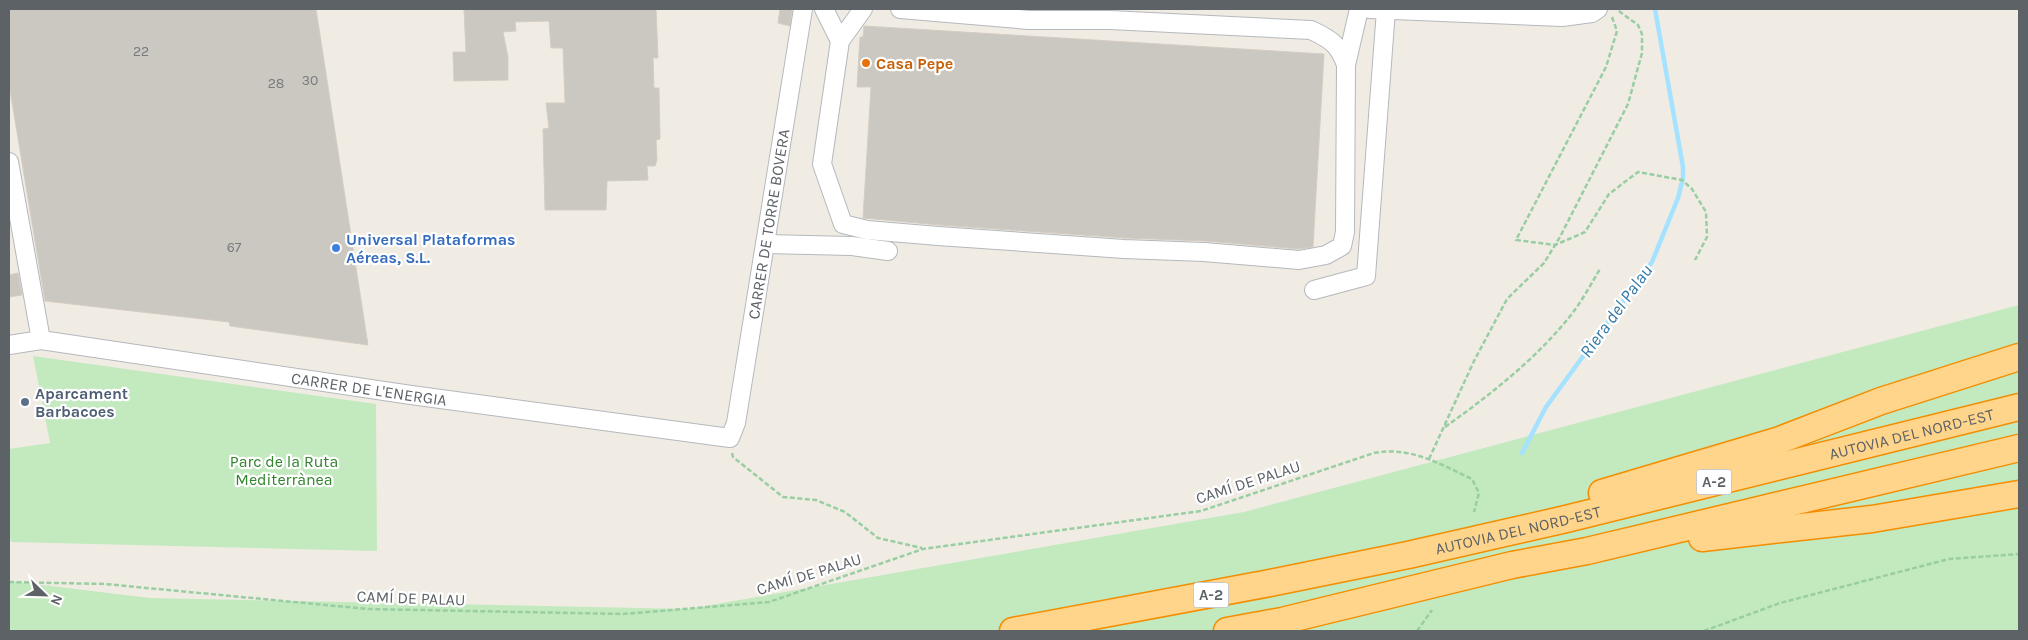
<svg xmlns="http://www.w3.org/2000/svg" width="2028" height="640" font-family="Karla,sans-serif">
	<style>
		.green { fill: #c3e9bf }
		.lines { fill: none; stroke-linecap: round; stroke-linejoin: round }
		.stream { stroke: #a5e2ff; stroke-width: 4.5 }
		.building { fill: #cbc7c1; stroke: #d5cdc2 }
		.minor-casing { stroke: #b5b8bc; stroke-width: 20 }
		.highway-casing { stroke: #f48d00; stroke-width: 29 }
		.path { stroke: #99cda2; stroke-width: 2.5; stroke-dasharray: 5 2.5; stroke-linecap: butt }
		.minor { stroke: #fff; stroke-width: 18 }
		.highway { stroke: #ffd58c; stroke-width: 26 }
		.food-dot { fill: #e8710a; stroke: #fff; stroke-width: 2 }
		.shop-dot { fill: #3f7fe0; stroke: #fff; stroke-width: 2 }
		.service-dot { fill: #5c6f8a; stroke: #fff; stroke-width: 2 }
		.labels { text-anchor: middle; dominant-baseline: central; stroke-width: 4.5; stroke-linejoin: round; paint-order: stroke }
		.number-label { font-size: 14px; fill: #787b7d }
		.shield { fill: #fff; stroke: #8d9194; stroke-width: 1 }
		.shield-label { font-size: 15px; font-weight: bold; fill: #5c6266 }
		.food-label { font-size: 16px; font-weight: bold; fill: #c56008; stroke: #fff; text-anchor: start }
		.street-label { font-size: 16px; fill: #5c6266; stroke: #fff }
		.shop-label { font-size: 16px; font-weight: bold; fill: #366cbe; stroke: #fff; text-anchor: start }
		.service-label { font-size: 16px; font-weight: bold; fill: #4e5e75; stroke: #fff; text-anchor: start }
		.park-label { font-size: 16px; fill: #32842d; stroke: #fff }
		.water-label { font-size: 18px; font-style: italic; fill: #3479a7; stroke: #fff }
	</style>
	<rect width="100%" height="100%" fill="#f0ece4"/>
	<g class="green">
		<path d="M2019 305V631H9V581L150 598 688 609 1244 512Z"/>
		<path d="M33 356 376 404 377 551 11 542 9 532V449L50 443Z"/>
	</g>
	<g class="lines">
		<path class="stream" d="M1522 453 1546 407 1652 262 1678 198 1683 178V167L1655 9"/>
	</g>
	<g class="building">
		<path d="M9 9H316L368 345 230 326 229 322 45 301 9 84Z"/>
		<path d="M464 9H656L658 58H653L654 88H659L660 139 656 140 657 160 655 166H647L648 180 607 181 606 210H545L543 129 549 128 546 103H565L563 48H551L549 21 515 22 516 31 503 32 508 57V80L454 81 453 52H466Z"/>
		<path d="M780 9H792L790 26 778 23Z"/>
		<path d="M864 26 1324 54 1313 247 1298 249 1205 241 1125 238 939 225 863 218 871 87H857L860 37H863Z"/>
		<path d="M18 273 22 295 9 297V275Z"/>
	</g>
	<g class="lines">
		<g class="minor-casing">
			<g id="minor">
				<path d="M824 9 840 41"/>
				<path d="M863 9 840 41 822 164 843 224 867 230 938 236 1124 249 1204 252 1299 260 1326 255 1342 246 1345 232 1346 65C1339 44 1330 39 1311 30L1110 20H1029L900 9"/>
				<path d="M1369 9 1562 17 1592 13 1598 9"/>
				<path d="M1346 65 1359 9"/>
				<path d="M9 162 41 340"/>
				<path d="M765 244 852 246 888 251"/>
				<path d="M1314 290 1366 276 1386 10"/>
				<path id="s1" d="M9 345 41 340 411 395 730 438 736 423 803 9"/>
			</g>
		</g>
		<g class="highway-casing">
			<g id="highway">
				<path d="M1602 493 1777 441 1881 401 2019 357"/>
				<path d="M1702 538 1872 519 2019 494"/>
				<path id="s2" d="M1013 631 1270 583 1408 555 1566 519 2019 407"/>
				<path d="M1227 631 1282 621 1512 565 1587 551 2019 448"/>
			</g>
		</g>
		<g class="path">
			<path d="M1612 17 1617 31 1606 67 1516 240 1555 245 1585 232 1609 194 1638 172 1682 180 1692 189 1706 212 1707 237 1695 260"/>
			<path d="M1445 427C1490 395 1536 359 1571 315 1582 301 1591 284 1600 269"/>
			<path d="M732 453 733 457 783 497 816 500 845 512 878 538 922 548"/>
			<path d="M1429 459 1474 361 1507 299 1544 263 1560 237 1628 104 1642 53V34L1638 25 1616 9"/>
			<path d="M9 582 105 584 368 609 623 614 769 602 923 549 1201 511 1374 453C1410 446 1440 464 1472 479L1479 493 1474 512"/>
			<path d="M1417 631 1432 610"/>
			<path d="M1704 631 1780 603 1949 559 2019 554"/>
		</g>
		<use href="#minor" class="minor"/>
		<use href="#highway" class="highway"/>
	</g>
	<circle class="food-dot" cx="866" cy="63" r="5"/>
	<circle class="shop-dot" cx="336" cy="248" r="5"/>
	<circle class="service-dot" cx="25" cy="402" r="5"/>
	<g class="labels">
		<g class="number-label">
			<text x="141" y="51">22</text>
			<text x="310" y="80">30</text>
			<text x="276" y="83">28</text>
			<text x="234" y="247">67</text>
		</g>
		<g class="shield">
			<rect x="1696.5" y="469.5" width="35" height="25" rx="4"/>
			<rect x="1193.5" y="582.5" width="35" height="25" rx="4"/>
		</g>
		<g class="shield-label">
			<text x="1714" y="482">A-2</text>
			<text x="1211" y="595">A-2</text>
		</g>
		<g class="food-label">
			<text x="876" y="63">Casa Pepe</text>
		</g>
		<g class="street-label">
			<text stroke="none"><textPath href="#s1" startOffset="946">CARRER DE TORRE BOVERA</textPath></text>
			<text stroke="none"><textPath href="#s1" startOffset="364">CARRER DE L'ENERGIA</textPath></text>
			<text stroke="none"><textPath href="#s2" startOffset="920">AUTOVIA DEL NORD-EST</textPath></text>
			<text transform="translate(1248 482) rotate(-18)">CAMÍ DE PALAU</text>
			<text stroke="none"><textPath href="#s2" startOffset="515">AUTOVIA DEL NORD-EST</textPath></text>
			<text transform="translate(809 574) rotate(-17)">CAMÍ DE PALAU</text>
			<text transform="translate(411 598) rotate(2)">CAMÍ DE PALAU</text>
		</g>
		<g class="shop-label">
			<text x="346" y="239">Universal Plataformas<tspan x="346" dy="18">Aéreas, S.L.</tspan></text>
		</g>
		<g class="service-label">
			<text x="35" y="393">Aparcament<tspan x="35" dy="18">Barbacoes</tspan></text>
		</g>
		<g class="park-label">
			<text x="284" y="461">Parc de la Ruta<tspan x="284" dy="18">Mediterrànea</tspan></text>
		</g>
		<g class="water-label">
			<text transform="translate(1616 311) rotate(-54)">Riera del Palau</text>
		</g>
	</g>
	<rect width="2028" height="640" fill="none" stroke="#5c6266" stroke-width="20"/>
	<g transform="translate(45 595) rotate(113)" stroke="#ffffff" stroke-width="4" paint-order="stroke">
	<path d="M0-4L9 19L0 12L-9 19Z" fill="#5c6266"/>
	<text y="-8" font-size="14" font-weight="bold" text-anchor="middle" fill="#5c6266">N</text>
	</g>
</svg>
